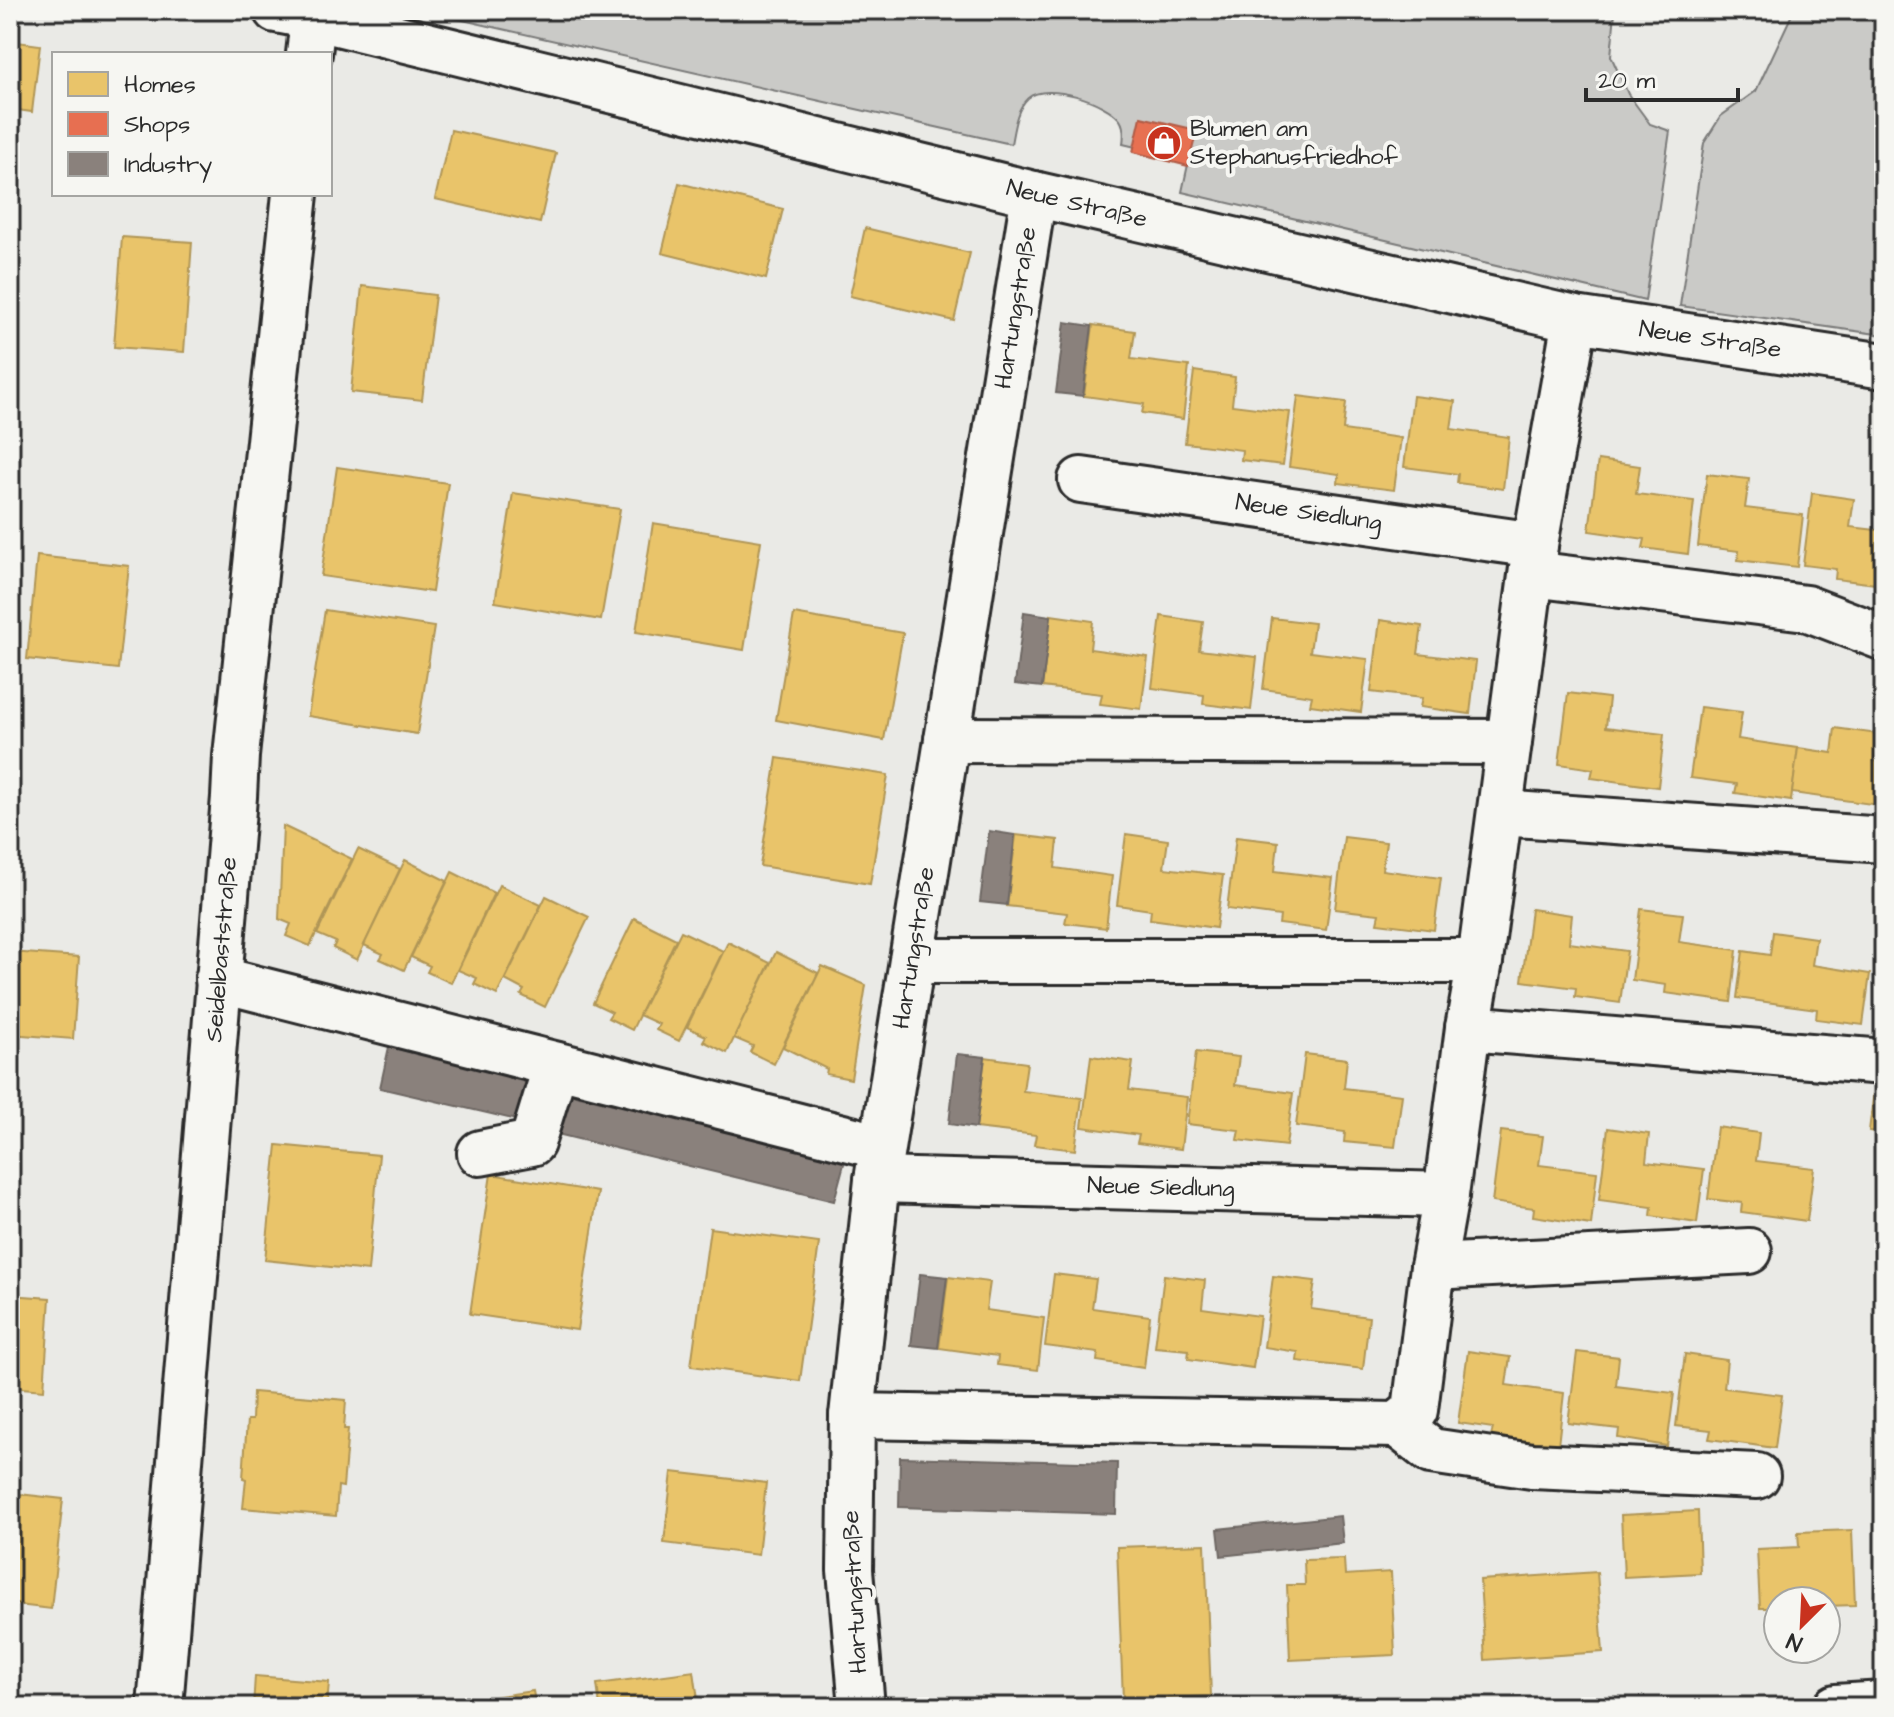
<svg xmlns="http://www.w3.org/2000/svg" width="1894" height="1717" font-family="'Architects Daughter',sans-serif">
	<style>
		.green { fill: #cacac7; stroke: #7a7a79; stroke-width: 2 }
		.homes { fill: #e9c46a; stroke: #b09657; stroke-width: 2 }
		.shops { fill: #e76f51; stroke: #af5b46; stroke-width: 2 }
		.industry { fill: #8a817c; stroke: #6e6764; stroke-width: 2 }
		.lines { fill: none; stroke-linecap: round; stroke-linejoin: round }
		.minor-casing { stroke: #2b2b2b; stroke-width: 50 }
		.minor { stroke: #f6f6f2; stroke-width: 44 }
		.labels { text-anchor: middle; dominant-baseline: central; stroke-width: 8; stroke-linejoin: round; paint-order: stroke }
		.poi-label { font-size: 24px; fill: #2b2b2b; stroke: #f6f6f2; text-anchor: start }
		.street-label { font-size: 24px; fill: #2b2b2b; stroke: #f6f6f2 }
	</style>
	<rect width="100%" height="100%" fill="#eaeae6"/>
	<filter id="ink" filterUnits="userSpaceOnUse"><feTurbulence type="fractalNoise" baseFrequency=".0125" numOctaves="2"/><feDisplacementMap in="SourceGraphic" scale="16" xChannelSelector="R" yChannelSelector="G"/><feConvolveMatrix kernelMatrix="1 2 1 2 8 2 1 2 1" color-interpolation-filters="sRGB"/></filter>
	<g filter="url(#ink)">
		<g class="green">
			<path d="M418 10H1605L1615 12 1611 56 1628 94 1650 124 1670 131 1645 301 1182 192 1189 160 1123 144C1124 137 1124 126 1120 120 1106 101 1047 82 1028 98 1016 109 1014 129 1011 144Z"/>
			<path d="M1794 10H1884V335L1680 306 1704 143 1721 116 1756 91Z"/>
		</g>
		<g class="homes">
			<path d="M10 41 40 45 32 112 10 109Z"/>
			<path d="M451 130 556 153 540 223 435 199Z"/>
			<path d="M679 183 783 209 766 279 662 253Z"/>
			<path d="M865 228 970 253 954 321 850 296Z"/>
			<path d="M122 237 192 242 184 352 114 347Z"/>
			<path d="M362 286 435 295 422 400 351 392Z"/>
			<path d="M1093 325 1135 331 1131 359 1189 366 1183 419 1142 413 1144 404 1084 396Z"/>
			<path d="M1194 371 1235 377 1232 405 1290 412 1283 465 1241 460 1242 450 1185 443Z"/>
			<path d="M1298 396 1346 402 1343 430 1401 438 1394 490 1338 483 1339 474 1289 467Z"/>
			<path d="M1413 396 1455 401 1451 429 1509 437 1503 489 1457 483 1458 474 1404 467Z"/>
			<path d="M1598 460 1640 466 1636 494 1694 501 1688 554 1643 548 1645 539 1589 531Z"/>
			<path d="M337 467 448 483 432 592 321 576Z"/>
			<path d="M1707 474 1749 479 1745 508 1803 515 1797 567 1738 560 1739 551 1698 546Z"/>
			<path d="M513 493 620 509 601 620 495 602Z"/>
			<path d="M1812 493 1854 499 1850 527 1884 531V585L1835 579 1836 569 1803 565Z"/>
			<path d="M653 523 761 541 744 650 636 632Z"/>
			<path d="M37 556 129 566 118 669 27 659Z"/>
			<path d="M325 610 434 627 417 734 308 716Z"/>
			<path d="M794 614 903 633 884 740 776 720Z"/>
			<path d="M1051 615 1093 621 1090 649 1148 657 1141 709 1100 704 1102 694 1042 687Z"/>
			<path d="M1161 616 1203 622 1199 650 1257 657 1251 710 1203 704 1204 695 1152 688Z"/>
			<path d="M1272 618 1314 623 1310 652 1368 659 1361 712 1310 705 1312 696 1263 689Z"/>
			<path d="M1380 620 1422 626 1418 654 1476 661 1470 714 1420 707 1422 698 1371 692Z"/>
			<path d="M1568 693 1609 698 1606 727 1664 734 1658 787 1591 778 1593 769 1559 764Z"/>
			<path d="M1700 707 1742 712 1738 739 1798 748 1791 801 1735 793 1737 784 1690 778Z"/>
			<path d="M1835 728 1878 734 1874 761 1884 763V816L1878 815 1879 805 1792 793 1798 748 1832 753Z"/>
			<path d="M777 758 888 775 870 884 760 866Z"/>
			<path d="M283 826 352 859 310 946 286 936 291 924 279 919Z"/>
			<path d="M1126 834 1168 840 1164 868 1223 875 1216 928 1150 919 1151 910 1117 905Z"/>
			<path d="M1016 835 1058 840 1055 868 1112 876 1106 928 1065 923 1067 913 1007 906Z"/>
			<path d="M1236 837 1278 842 1275 871 1333 878 1326 930 1279 924 1280 916 1227 909Z"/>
			<path d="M1344 837 1386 842 1382 870 1441 878 1434 930 1377 923 1379 914 1335 909Z"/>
			<path d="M358 849 400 869 357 960 333 948 336 942 317 934Z"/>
			<path d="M405 860 447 881 404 970 380 959 383 954 364 945Z"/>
			<path d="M452 872 494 893 451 983 427 972 430 966 411 957Z"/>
			<path d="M499 885 541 905 497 995 474 984 477 978 458 970Z"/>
			<path d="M546 896 589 917 545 1007 521 995 524 990 505 980Z"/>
			<path d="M1531 909 1572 915 1569 943 1627 951 1620 1003 1575 997 1576 988 1522 981Z"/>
			<path d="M1641 909 1683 914 1679 942 1737 950 1731 1002 1665 993 1666 985 1632 980Z"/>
			<path d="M634 918 676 939 632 1030 608 1018 612 1012 593 1003Z"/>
			<path d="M681 931 723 951 679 1041 656 1030 659 1024 639 1015Z"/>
			<path d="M1773 932 1816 938 1812 965 1870 974 1863 1025 1816 1019 1817 1009 1737 998 1743 951 1770 955Z"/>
			<path d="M728 942 770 963 727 1053 703 1041 706 1036 687 1027Z"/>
			<path d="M10 952 79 957 73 1039 10 1034Z"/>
			<path d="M776 952 818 973 774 1064 750 1052 753 1046 734 1038Z"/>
			<path d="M822 966 866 985 851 1079 826 1074 827 1069 783 1047Z"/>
			<path d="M1196 1052 1239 1057 1235 1085 1293 1093 1286 1146 1237 1140 1239 1130 1187 1124Z"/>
			<path d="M1305 1054 1347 1059 1344 1088 1402 1095 1395 1147 1344 1142 1345 1132 1296 1126Z"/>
			<path d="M1091 1056 1133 1062 1129 1090 1187 1097 1181 1149 1137 1143 1139 1135 1082 1127Z"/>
			<path d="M985 1057 1027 1063 1023 1091 1082 1098 1075 1150 1034 1145 1036 1135 976 1128Z"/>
			<path d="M1876 1075 1884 1076V1134L1869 1131Z"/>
			<path d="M1717 1127 1759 1133 1756 1161 1814 1168 1807 1221 1741 1212 1742 1203 1708 1199Z"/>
			<path d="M1608 1128 1649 1134 1646 1162 1704 1169 1697 1223 1651 1216 1652 1207 1599 1200Z"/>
			<path d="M1501 1131 1543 1136 1539 1165 1597 1172 1591 1225 1533 1216 1534 1208 1492 1202Z"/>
			<path d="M277 1145 379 1155 368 1271 265 1260Z"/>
			<path d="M491 1174 598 1192 577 1330 470 1314Z"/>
			<path d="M710 1228 819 1243 800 1381 691 1366Z"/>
			<path d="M1054 1274 1096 1279 1092 1308 1150 1316 1144 1368 1097 1361 1098 1353 1045 1346Z"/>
			<path d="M1164 1275 1205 1280 1202 1308 1260 1316 1253 1368 1188 1359 1189 1350 1155 1347Z"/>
			<path d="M1273 1276 1315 1281 1311 1309 1369 1317 1363 1369 1297 1361 1298 1352 1264 1347Z"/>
			<path d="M948 1277 990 1282 986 1310 1044 1318 1038 1370 997 1365 998 1356 939 1348Z"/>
			<path d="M10 1295 50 1298 44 1390 10 1387Z"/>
			<path d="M1468 1351 1510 1357 1506 1385 1564 1393 1558 1445 1491 1436 1493 1428 1458 1423Z"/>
			<path d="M1577 1352 1619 1357 1616 1386 1674 1393 1667 1446 1618 1438 1619 1429 1568 1423Z"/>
			<path d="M1685 1354 1727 1360 1724 1388 1782 1395 1775 1448 1709 1439 1711 1430 1676 1426Z"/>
			<path d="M253 1392 346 1400 344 1429H348L343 1487 338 1486 336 1516 243 1508 246 1479 243 1478 247 1420H252Z"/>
			<path d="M672 1472 766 1483 758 1555 664 1543Z"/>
			<path d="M10 1493 63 1499 51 1609 10 1604Z"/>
			<path d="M1698 1511 1700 1573 1624 1577 1621 1515Z"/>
			<path d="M1852 1530 1855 1605 1826 1606V1601H1778V1608H1760L1757 1549 1799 1547 1798 1532Z"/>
			<path d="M1205 1544 1211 1696 1123 1700 1117 1547Z"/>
			<path d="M1344 1559 1345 1575 1391 1572 1395 1655 1290 1660 1287 1585H1305L1304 1560Z"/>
			<path d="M1597 1572 1603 1652 1485 1660 1480 1580Z"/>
			<path d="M694 1671 699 1707H600L597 1684Z"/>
			<path d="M255 1676 329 1682 327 1707H253Z"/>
			<path d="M533 1691 536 1707H481L480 1699Z"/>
		</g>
		<path class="shops" d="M1141 117 1197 130 1188 166 1133 152Z"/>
		<g class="industry">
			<path d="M1065 322 1092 326 1083 396 1056 393Z"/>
			<path d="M1024 612 1051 616 1042 687 1015 684Z"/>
			<path d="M989 831 1015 835 1007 905 980 902Z"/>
			<path d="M389 1047 531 1081 521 1121 380 1088Z"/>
			<path d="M957 1054 985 1057 976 1128 949 1124Z"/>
			<path d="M563 1092 845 1160 834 1201 553 1133Z"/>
			<path d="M920 1274 947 1277 938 1348 911 1345Z"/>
			<path d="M900 1457 1117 1463 1116 1514 899 1507Z"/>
			<path d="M1340 1516 1343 1543 1221 1556 1218 1529Z"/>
		</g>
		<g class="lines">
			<g class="minor-casing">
				<g id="minor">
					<path id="s1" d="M276 10 313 17 1034 194 1575 319 1884 366"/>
					<path d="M309 54 314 10"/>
					<path id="s2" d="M1081 480 1535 545"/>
					<path d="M1532 574 1806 608 1884 638"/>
					<path d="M947 740 1509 742"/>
					<path d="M1500 813 1884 840"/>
					<path d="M912 961H1480"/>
					<path d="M218 979 882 1147"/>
					<path d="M1468 1028 1884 1062"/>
					<path d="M480 1153 532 1143 556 1065"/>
					<path id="s3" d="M877 1180 1446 1195"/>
					<path d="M1433 1267 1749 1251"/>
					<path d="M852 1416 1398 1425 1415 1410 1433 1267 1446 1195 1468 1028 1480 961 1535 545 1575 319"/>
					<path d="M1398 1425 1431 1451 1532 1466 1757 1476"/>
					<path id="s4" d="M160 1707 234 797 236 756 295 194"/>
					<path id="s5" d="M862 1707 850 1570 852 1416 877 1180 1034 194"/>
					<path d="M1836 1707 1884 1704"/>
				</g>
			</g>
			<use href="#minor" class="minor"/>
		</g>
	</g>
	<defs>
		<g id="shop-disc" transform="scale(1.8)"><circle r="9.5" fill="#c8321e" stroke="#f6f6f2"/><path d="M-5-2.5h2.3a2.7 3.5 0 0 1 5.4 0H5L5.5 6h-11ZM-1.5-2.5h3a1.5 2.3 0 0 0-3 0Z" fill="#fff"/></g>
	</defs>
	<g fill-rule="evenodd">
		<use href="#shop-disc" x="1164" y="143"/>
	</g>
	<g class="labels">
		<g class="poi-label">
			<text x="1190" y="129">Blumen am<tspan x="1190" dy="28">Stephanusfriedhof</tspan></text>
		</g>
		<g class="street-label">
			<text stroke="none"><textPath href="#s1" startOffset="824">Neue Straße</textPath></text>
			<text stroke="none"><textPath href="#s5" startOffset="1412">Hartungstraße</textPath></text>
			<text stroke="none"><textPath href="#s1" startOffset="1472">Neue Straße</textPath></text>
			<text stroke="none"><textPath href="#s2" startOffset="230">Neue Siedlung</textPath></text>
			<text stroke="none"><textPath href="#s5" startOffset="764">Hartungstraße</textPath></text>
			<text stroke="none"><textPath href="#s4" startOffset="760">Seidelbaststraße</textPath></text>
			<text stroke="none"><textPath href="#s3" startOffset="284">Neue Siedlung</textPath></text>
			<text transform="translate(855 1592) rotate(-93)">Hartungstraße</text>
		</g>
	</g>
	<rect width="1894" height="1717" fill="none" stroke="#f6f6f2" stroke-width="40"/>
	<rect x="20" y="20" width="1854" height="1677" fill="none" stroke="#2b2b2b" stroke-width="3" filter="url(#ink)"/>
	<rect x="52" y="52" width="280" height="144" fill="#f6f6f2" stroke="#a5a5a2" stroke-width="2"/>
	<rect x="68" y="72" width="40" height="24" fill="#e9c46a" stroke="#a5a5a2" stroke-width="2"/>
	<text x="124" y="92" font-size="24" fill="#2b2b2b">Homes</text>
	<rect x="68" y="112" width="40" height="24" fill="#e76f51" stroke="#a5a5a2" stroke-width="2"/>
	<text x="124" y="132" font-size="24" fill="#2b2b2b">Shops</text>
	<rect x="68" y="152" width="40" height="24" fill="#8a817c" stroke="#a5a5a2" stroke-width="2"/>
	<text x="124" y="172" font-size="24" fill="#2b2b2b">Industry</text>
	<g transform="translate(1802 1625) rotate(204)"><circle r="38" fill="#f6f6f2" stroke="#a5a5a2" stroke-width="2"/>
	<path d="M0-6L14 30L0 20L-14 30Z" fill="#c8321e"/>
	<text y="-12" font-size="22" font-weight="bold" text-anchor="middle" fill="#2b2b2b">N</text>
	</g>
	<path d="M1586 88v12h152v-12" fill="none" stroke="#2b2b2b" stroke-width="4"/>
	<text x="1598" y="88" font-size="24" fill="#2b2b2b" stroke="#f6f6f2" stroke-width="6" paint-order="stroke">20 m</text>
</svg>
